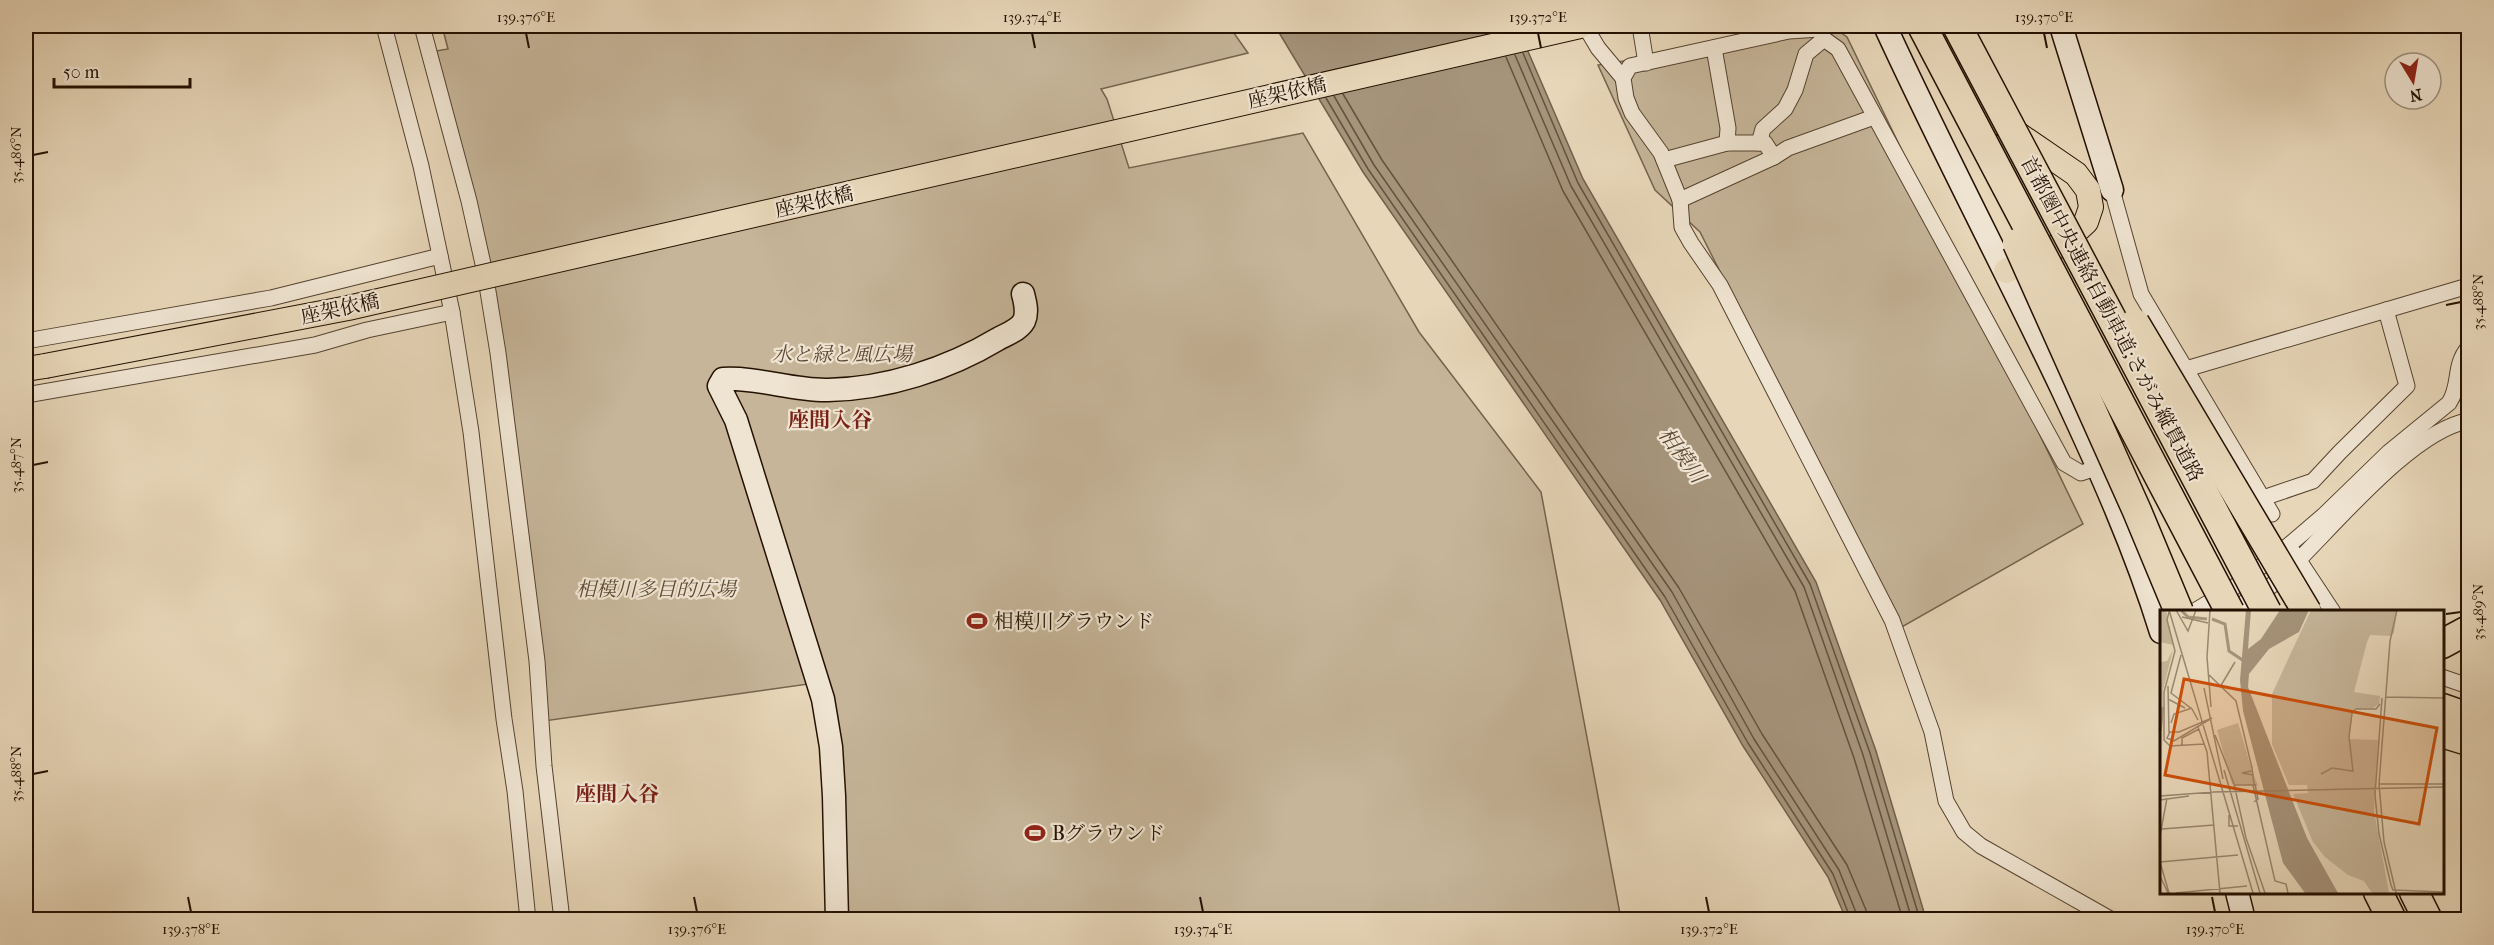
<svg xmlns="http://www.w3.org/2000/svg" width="2494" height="945" font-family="'IM FELL French Canon','Noto Serif JP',serif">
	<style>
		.green { fill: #c6b599; stroke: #75634d; stroke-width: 1.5 }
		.water { fill: #a5937a; stroke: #715f4a; stroke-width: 1.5 }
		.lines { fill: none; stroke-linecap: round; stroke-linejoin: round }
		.shore { stroke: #64523e; stroke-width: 1.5 }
		.street-casing { stroke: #55422f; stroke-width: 17 }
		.secondary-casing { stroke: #241101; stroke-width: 25 }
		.primary-casing { stroke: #241101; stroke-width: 26 }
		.highway-casing { stroke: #241101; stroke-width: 31 }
		.street { stroke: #efe4d1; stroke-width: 15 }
		.secondary { stroke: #efe4d1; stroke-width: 22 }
		.primary { stroke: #e7d6b8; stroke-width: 24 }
		.highway { stroke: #e7d6b8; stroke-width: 28 }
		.primary-bridge-casing { stroke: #241101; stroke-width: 26; stroke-linecap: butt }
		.highway-bridge-casing { stroke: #241101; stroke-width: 31; stroke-linecap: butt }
		.primary-bridge { stroke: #e7d6b8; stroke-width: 24 }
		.highway-bridge { stroke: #e7d6b8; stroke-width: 28 }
		.ticks { fill: none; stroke: #241101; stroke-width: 2 }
		.labels { text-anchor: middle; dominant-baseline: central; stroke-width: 4.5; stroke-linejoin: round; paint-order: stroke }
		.street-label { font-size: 20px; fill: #241101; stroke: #efe4d1 }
		.park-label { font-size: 20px; font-style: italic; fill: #5d4a36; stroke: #efe4d1 }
		.poi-label { font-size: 20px; fill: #241101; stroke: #efe4d1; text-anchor: start }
		.neighbourhood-label { font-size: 21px; font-weight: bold; fill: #7a1f14; stroke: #efe4d1 }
		.water-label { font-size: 21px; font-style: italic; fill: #5e4c37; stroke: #efe4d1 }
		.inset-river { fill: none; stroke: #a5937a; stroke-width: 3 }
		.inset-road { fill: none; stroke: #99876f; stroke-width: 1.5 }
		.view { fill: #cb4e0a; fill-opacity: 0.15; stroke: #cb4e0a; stroke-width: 3 }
		.inset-edge { fill: none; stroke: #241101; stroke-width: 3 }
		.neatline { fill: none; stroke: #241101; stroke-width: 2 }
		.ticks-label { font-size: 15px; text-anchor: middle; fill: #241101 }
	</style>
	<rect width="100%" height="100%" fill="#e7d6b8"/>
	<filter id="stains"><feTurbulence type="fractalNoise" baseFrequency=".00333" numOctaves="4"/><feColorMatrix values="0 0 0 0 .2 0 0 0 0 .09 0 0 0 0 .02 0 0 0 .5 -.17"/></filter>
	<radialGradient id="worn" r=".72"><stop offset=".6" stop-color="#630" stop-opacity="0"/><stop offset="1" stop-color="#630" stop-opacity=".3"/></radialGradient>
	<g class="green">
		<path d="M442 26H1229L1248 53 1101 89 1107 99 1129 168 1303 133 1419 332 1541 492 1621 919H842L822 682 544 721 498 353 430 52 448 49Z"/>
		<path d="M1834 28 1847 37 2083 524 1900 628 1700 232 1655 190 1598 65Z"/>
	</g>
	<path class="water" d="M1275 26H1517L1583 179 1816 582 1876 751 1926 919H1846L1828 877 1743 746 1660 600 1363 172Z"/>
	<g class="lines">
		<g class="shore">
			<path d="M1523 53 1578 183 1810 584 1870 753 1920 920"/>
			<path d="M1515 55 1571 186 1804 587 1863 755 1912 920"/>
			<path d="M1506 57 1563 191 1795 591 1854 758 1903 920"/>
			<path d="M1343 94 1382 160 1679 588 1762 734 1847 865 1866 910 1868 920"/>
			<path d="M1334 96 1374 165 1672 592 1754 739 1839 870 1859 920"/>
			<path d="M1326 98 1368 169 1665 597 1748 743 1833 874 1851 920"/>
		</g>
		<g class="street-casing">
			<g id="street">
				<path d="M384 26 421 166 452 312 471 432 504 719 515 791 528 920"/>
				<path d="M422 26 469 201 485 273 498 353 537 661 544 766 562 920"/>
				<path d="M1585 26 1598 48 1623 78"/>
				<path d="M1640 26 1646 63"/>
				<path d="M1819 26 1824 39 1838 49 2064 463 2081 473 2099 467"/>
				<path d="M1820 29 1789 31 1630 66 1623 78 1626 98 1632 113 1661 153 1680 200 1682 227 1691 243 1720 285 1892 620 1932 732 1946 801 1964 832 1981 846 2112 920"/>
				<path d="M1714 48 1728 128 1727 143"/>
				<path d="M1759 143 1763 129 1785 109 1795 90 1806 54 1824 39"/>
				<path d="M1774 157 1788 148 1874 117"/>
				<path d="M1664 160 1727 143H1765L1774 157 1680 200"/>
				<path d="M2112 190 2141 294 2272 514"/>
				<path d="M26 341 271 298 440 256"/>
				<path d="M2186 369 2468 286"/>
				<path d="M26 395 315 345 367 330 452 312"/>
				<path d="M2263 498 2313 481 2340 452 2407 386 2386 310"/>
				<path d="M2294 553 2333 612"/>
				<path d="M2193 612 2233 588 2289 545 2323 516 2389 452 2449 403C2461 385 2453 366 2468 348"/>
				<path d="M2226 612C2243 604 2262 594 2277 581 2324 539 2408 431 2468 421"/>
				<path d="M2442 677 2468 686"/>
			</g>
		</g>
		<g class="secondary-casing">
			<g id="secondary">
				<path d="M1885 26C1941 148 2004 267 2062 389 2099 468 2135 548 2161 632"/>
				<path d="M2061 26 2112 190"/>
				<path d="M2237 892 2244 920"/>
				<path d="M837 920 834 796 831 747 823 699 736 420 719 386 723 379C758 377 793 391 828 390 886 389 948 369 998 339 1007 334 1019 330 1024 321 1028 312 1025 302 1023 294"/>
			</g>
		</g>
		<g class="primary-casing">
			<g id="primary">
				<path d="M1957 76 1990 115 2076 174 2088 190 2091 207 2086 222 2062 244 2006 271"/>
				<path d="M26 369 45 366"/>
			</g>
		</g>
		<g class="highway-casing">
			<g id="highway">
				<path d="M2442 644 2468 630"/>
				<path d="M2442 708 2468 717"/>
				<path d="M2442 733 2468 741"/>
				<path d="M2378 892 2392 920"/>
				<path d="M2414 892 2428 920"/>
			</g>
		</g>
		<use href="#street" class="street"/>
		<use href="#secondary" class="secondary"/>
		<use href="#primary" class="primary"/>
		<use href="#highway" class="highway"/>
		<g class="primary-bridge-casing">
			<path id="primary-bridge" d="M45 366 348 308 1580 26"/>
		</g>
		<g class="highway-bridge-casing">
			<g id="highway-bridge">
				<path d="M1922 26 2230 612"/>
				<path d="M1957 26 2267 612"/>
				<path d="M2017 243 2137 511 2179 612"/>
				<path d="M2135 323 2307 612"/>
			</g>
		</g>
		<use href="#primary-bridge" class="primary-bridge"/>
		<use href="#highway-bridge" class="highway-bridge"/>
	</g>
	<path class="ticks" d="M526 33 529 48M1032 33 1035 48M1538 33 1541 48M2044 33 2047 48M33 155 48 152M2446 305 2461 302M33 465 48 462M2446 614 2461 612M33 774 48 771M188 897 191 912M694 897 697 912M1200 897 1203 912M1706 897 1709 912M2212 897 2215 912"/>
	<defs>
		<g id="stadium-bare" transform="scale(1.62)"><path d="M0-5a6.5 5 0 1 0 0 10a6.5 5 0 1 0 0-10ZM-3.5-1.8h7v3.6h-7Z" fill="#8f2418" stroke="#efe4d1" stroke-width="2.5" paint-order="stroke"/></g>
	</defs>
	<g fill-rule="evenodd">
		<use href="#stadium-bare" x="977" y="621"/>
		<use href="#stadium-bare" x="1035" y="833"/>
	</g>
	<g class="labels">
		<g class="street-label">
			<text transform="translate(1287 93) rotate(-13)">座架依橋</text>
			<text transform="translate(814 202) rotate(-13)">座架依橋</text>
			<text transform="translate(340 309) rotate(-12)">座架依橋</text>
			<text transform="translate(2112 319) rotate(62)">首都圏中央連絡自動車道;さがみ縦貫道路</text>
		</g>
		<g class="park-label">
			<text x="842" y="354">水と緑と風広場</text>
			<text x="656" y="589">相模川多目的広場</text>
		</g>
		<g class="poi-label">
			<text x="994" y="621">相模川グラウンド</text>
			<text x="1052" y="833">Bグラウンド</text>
		</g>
		<g class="neighbourhood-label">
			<text x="830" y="420">座間入谷</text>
			<text x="617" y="794">座間入谷</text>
		</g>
		<g class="water-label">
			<text transform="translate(1682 455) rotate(54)">相模川</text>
		</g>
	</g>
	<g transform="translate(2160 610)">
		<rect width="284" height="284" fill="#e7d6b8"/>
		<path d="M0 0H6L13 35 0 32ZM151 0H237L234 23 231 26 210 25 207 32 194 82 220 86 219 94 213 98 193 100 189 129 218 130 214 201 229 283H212L204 271 188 265 165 247 153 232 133 184 148 183 147 175H129L112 134V84ZM13 40 3 80 2 148 0 52 7 51ZM78 113 91 157 98 176 72 174 57 120Z" fill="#c6b599"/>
		<path d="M86 0H91L88 39 101 29 120 0H149L139 22 109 39 89 64 88 77 147 228 178 283H145L123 253 83 101 80 70Z" fill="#a5937a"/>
		<path class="inset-river" d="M21 0 28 7 47 9M52 9 65 14 69 41 84 51M0 121 3 97"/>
		<path class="inset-road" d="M9 0 93 283M16 0 28 21 36 0M50 0 47 47 51 97M9 2 7 10 15 41 4 82V130L10 136 44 134M22 7 48 13M21 45 11 83 32 99 38 110M48 64 76 91 92 158 94 175H74M8 76 9 123M60 77 75 52M44 78 63 169M225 87 284 88M222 88 215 185 219 224 231 275 233 280 284 282M8 89 25 98M52 108 14 131 7 128 10 122H19ZM11 113 14 104 32 98M38 117 47 142 60 283M55 125 74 174 86 228 105 283M22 136V128L39 119M64 160 100 283M91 161 82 163 93 165M161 164 172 158 193 161 189 127 192 103 196 99H216L220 94M219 174H284M93 175 115 271 126 274 128 283M53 182 284 177M0 186 54 182M0 190 29 186M94 192 98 189 95 174M69 205V216H78M2 219 54 215M0 226 7 188M0 252 78 245M0 252 9 283M0 266 8 283M16 283 87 276M236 283 224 232 219 174 230 31 237 0"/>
		<path class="view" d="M24 69 277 118 259 214 5 165Z"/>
		<rect width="284" height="284" class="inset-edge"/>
	</g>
	<rect width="2494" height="945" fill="none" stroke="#e7d6b8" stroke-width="66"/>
	<g transform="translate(2413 81) rotate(169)"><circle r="28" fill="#efe4d1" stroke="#9e907e" stroke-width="1.5"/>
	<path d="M0-4.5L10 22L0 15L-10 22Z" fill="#8f2418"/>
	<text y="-9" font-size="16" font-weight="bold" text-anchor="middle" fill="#241101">N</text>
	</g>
	<path d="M54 78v9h136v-9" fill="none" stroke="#241101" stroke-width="3"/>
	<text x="63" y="78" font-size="18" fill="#241101" stroke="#efe4d1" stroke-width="4.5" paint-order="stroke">50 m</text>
	<rect x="33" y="33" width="2428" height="879" class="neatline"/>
	<g class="ticks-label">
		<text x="526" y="22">139.376°E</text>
		<text x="1032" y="22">139.374°E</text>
		<text x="1538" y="22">139.372°E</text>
		<text x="2044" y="22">139.370°E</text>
		<text transform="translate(16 155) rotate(-90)" y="5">35.486°N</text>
		<text transform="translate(2478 302) rotate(-90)" y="5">35.488°N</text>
		<text transform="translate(16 465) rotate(-90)" y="5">35.487°N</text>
		<text transform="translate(2478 612) rotate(-90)" y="5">35.489°N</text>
		<text transform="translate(16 774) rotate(-90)" y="5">35.488°N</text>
		<text x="191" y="934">139.378°E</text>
		<text x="697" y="934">139.376°E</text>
		<text x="1203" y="934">139.374°E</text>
		<text x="1709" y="934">139.372°E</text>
		<text x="2215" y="934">139.370°E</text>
	</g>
	<rect width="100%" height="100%" filter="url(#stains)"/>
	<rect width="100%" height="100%" fill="url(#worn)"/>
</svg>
